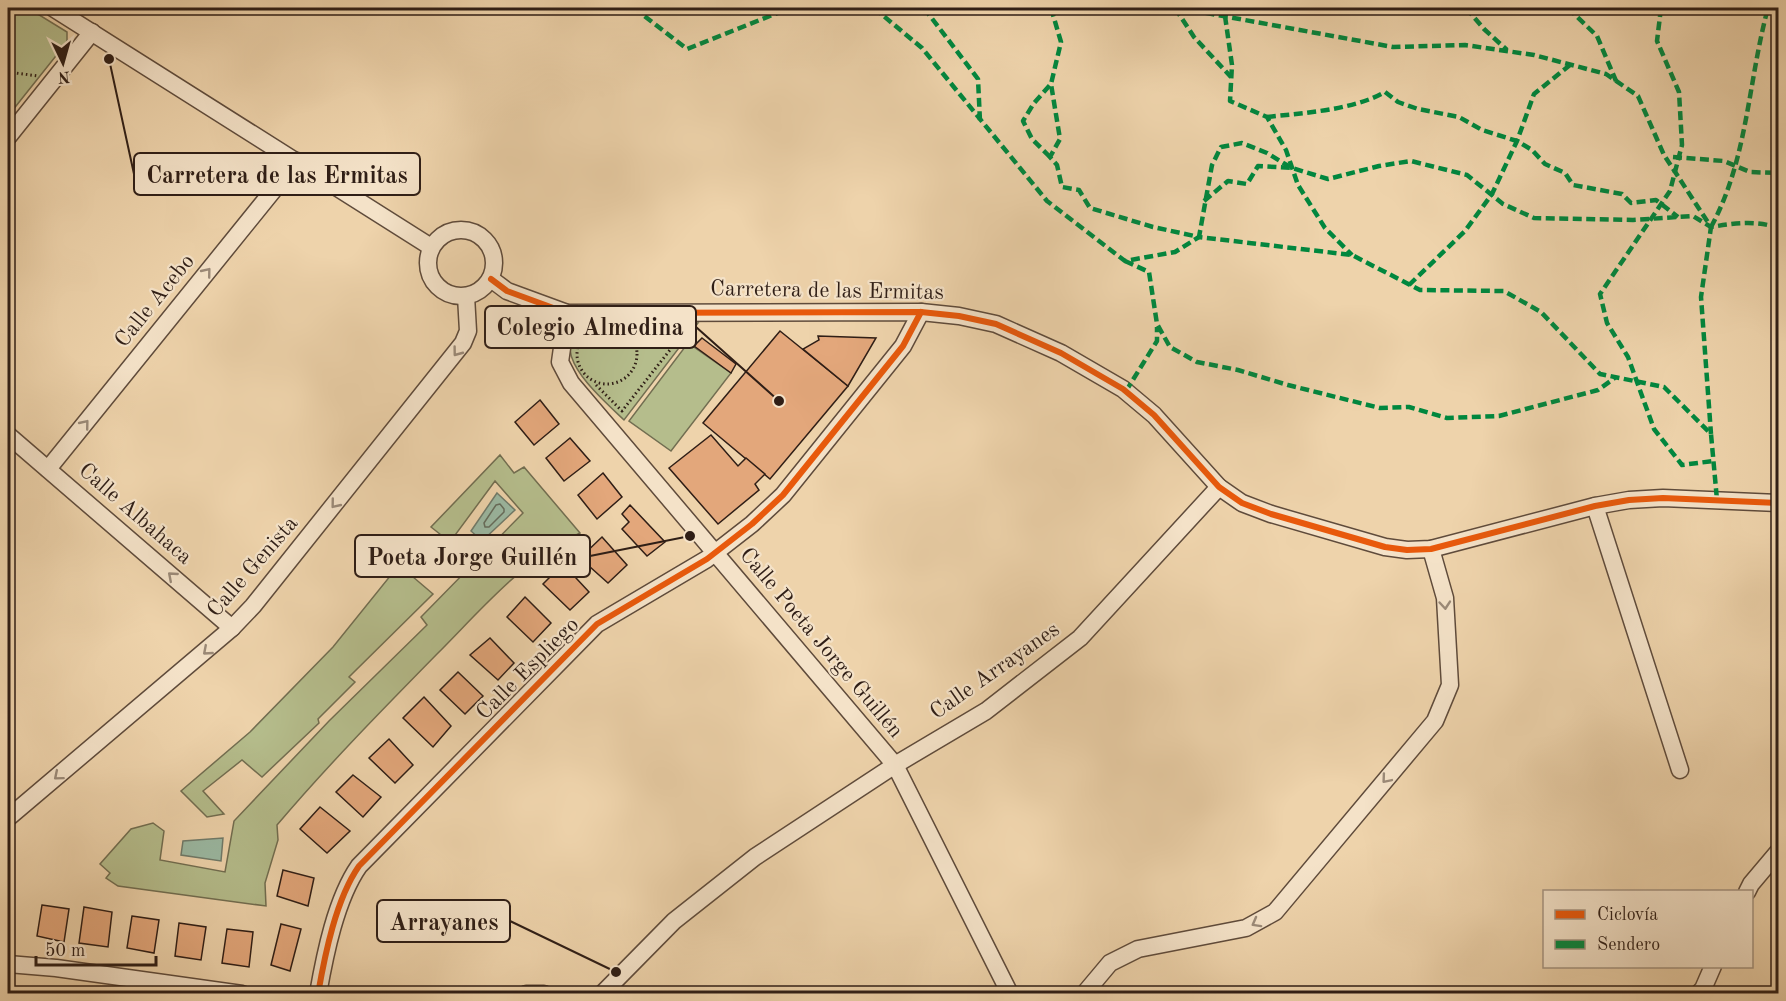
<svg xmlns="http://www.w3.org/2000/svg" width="1786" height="1001" font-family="'Old Standard TT',serif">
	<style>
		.green { fill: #b5bd8c; stroke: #726e51; stroke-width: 1.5 }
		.water { fill: #9bb9a3; stroke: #707b6b; stroke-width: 1.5 }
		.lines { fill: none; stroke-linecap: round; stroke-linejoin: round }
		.shore { stroke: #656c5c; stroke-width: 1.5 }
		.building { fill: #e3a77b; stroke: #2f1e16; stroke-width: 1.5 }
		.minor-casing { stroke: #5f4b3b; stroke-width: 19 }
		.path { stroke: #2f1e16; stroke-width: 3; stroke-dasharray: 1.5 3; stroke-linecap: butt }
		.minor { stroke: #f4e2c8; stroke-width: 16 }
		.quiet { stroke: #00873e; stroke-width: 4.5; stroke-dasharray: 9 4.5; stroke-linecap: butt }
		.cycleway-casing { stroke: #f4e2c8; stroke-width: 10 }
		.cycleway { stroke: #e8590c; stroke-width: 6 }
		.oneway { stroke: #9b8a78 }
		.labels { text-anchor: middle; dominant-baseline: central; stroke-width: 4.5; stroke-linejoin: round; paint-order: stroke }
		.street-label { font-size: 22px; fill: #2f1e16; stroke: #f4e2c8 }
		.leader { fill: none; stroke: #2f1e16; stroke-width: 2 }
		.callout-dot { fill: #2f1e16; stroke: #f4e2c8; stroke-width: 2 }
		.callout { fill: #f4e2c8; stroke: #2f1e16; stroke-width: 2 }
		.callout-label { font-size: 24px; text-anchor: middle; font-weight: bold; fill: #2f1e16 }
	</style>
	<rect width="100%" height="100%" fill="#eed3ab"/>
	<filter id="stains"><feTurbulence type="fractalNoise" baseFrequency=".00333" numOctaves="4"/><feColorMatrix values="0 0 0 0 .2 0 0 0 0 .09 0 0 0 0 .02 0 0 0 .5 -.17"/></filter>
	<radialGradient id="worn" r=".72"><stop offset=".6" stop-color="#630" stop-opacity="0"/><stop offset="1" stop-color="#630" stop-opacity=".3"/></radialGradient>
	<g class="green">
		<path d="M8 8H28L67 32V42L8 116Z"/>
		<path d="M601 320 698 323 624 420C599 396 530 338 601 320Z"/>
		<path d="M688 343 731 373 671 451 629 421Z"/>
		<path d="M500 455 514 473 524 467 580 533C522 560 481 610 437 654 382 710 328 765 277 825L278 840 265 883 266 906 118 886 106 878 110 873 100 864 131 829 153 823 164 831 160 860 225 872 234 821 329 721 427 625 421 617 523 513 495 481 450 542 431 527Z"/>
		<path d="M399 565 433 594 349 677 355 682 318 719 319 723 262 777 242 760 203 791 224 814 207 817 181 791 250 732 333 647Z"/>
	</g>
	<g class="water">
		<path d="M497 493 515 510 482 541 471 531Z"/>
		<path d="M223 838 221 861 181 855 183 841Z"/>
	</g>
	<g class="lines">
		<path class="shore" d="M500 504 504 509V512L489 527H485L484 523 496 505Z"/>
	</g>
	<g class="building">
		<path d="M780 331 848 386 770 479 703 423Z"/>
		<path d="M818 336 876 338 848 386 803 349 819 340Z"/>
		<path d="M702 338 736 364 731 373 694 346Z"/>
		<path d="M540 400 559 424 534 445 515 422Z"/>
		<path d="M711 435 738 466 746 458 765 474 755 484 759 490 718 524 669 468Z"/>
		<path d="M570 438 590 461 564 481 546 458Z"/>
		<path d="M603 473 622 497 597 519 578 495Z"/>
		<path d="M630 505 665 542 647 556 622 529 629 522 622 514Z"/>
		<path d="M602 537 627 565 608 583 580 558Z"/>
		<path d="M563 564 589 592 570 610 543 584Z"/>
		<path d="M525 597 551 623 533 642 507 617Z"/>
		<path d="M490 638 514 663 498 680 470 655Z"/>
		<path d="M458 672 483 696 465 714 440 690Z"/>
		<path d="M424 697 451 726 433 747 403 718Z"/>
		<path d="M389 739 413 765 395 783 369 758Z"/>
		<path d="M353 775 381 797 363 817 336 792Z"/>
		<path d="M320 807 350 831 327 853 300 829Z"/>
		<path d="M283 870 314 878 308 906 277 896Z"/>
		<path d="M42 905 69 909 64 942 37 936Z"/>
		<path d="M84 907 112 912 108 947 79 943Z"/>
		<path d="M132 916 159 920 154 953 127 948Z"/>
		<path d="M179 923 206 927 201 960 175 956Z"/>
		<path d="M281 924 301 929 290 971 271 965Z"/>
		<path d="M227 929 253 932 249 967 222 963Z"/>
	</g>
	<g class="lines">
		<g class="minor-casing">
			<g id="minor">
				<path d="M53 8 431 247"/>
				<path d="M8 137 92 32"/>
				<circle cx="461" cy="263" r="33"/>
				<path d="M491 279 507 291 567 313 921 312 959 316 996 324 1061 353 1123 389 1154 415 1219 487 1242 503 1271 514 1385 547 1407 550 1431 549 1595 506 1629 500 1663 498 1778 503"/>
				<path d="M567 313 560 362 571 383 895 765 1010 994"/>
				<path d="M8 435 232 628"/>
				<path d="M48 469 297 161"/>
				<path d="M1595 506 1680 770"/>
				<path d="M8 818 232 628 253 606 463 343 468 331 466 296"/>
				<path d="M1747 892 1751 884 1778 852"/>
				<path d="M8 964 56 968 242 994"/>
				<path d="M318 994C325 954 336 899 359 866L597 624 707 559 752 524 783 495 903 346 921 312"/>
				<path d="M526 994H544"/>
				<path d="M602 994 674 921 755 857 895 765 986 711 1080 638 1219 487"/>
				<path d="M1084 994 1110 963 1138 949 1246 928 1275 912 1435 721 1450 685 1445 598 1431 549"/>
				<path d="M1698 994 1703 989 1713 966"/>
			</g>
		</g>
		<g class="path">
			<path d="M8 72 38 76"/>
			<circle cx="607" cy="354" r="30"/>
			<path d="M596 385 622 411 688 327"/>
		</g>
		<use href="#minor" class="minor"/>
		<g class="quiet">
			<path d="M451 8 454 11 479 8"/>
			<path d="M634 8 687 49 790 8"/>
			<path d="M874 8 922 48 1047 201 1125 261 1175 252 1199 237 1352 255 1420 290 1504 291 1541 312 1600 374 1664 387 1711 434 1717 500"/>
			<path d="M924 8 978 79 980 121"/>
			<path d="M1051 8 1061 42 1051 84 1060 139 1050 157 1057 165 1062 187 1079 190 1090 208 1153 227 1199 237 1212 165 1221 147 1242 143 1267 153 1290 167"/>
			<path d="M1175 8 1194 37 1231 77"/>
			<path d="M1179 8 1393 47 1465 45 1534 55 1606 74 1638 96 1664 155 1711 227 1701 297 1711 434"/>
			<path d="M1466 8 1484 29 1507 50"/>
			<path d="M1568 8 1597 36 1616 81"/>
			<path d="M1661 8 1657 41 1679 92 1682 145 1670 191 1600 294 1607 323 1628 357 1654 429 1682 465 1713 461"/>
			<path d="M1225 16 1232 65 1230 101 1267 117 1286 150 1298 185 1325 228 1352 255"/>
			<path d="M1267 117C1303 113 1354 110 1385 92L1398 102 1418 109 1459 117 1482 130 1517 141 1532 150 1545 164 1565 173 1573 185 1622 194 1631 203 1656 200 1678 217"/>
			<path d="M1050 157 1032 139 1023 121 1034 103 1051 84"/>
			<path d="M1673 157 1724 161 1750 172 1778 173"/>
			<path d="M1204 201 1228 181 1247 184 1258 166 1292 168 1328 179 1379 166 1411 161 1467 175 1503 204 1534 218 1633 220 1693 216 1711 227C1735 223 1756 220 1778 228"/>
			<path d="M1711 227C1748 159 1748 81 1768 8"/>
			<path d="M1125 261 1149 272 1157 324 1170 347 1197 362 1238 370 1288 385 1380 408 1409 407 1447 418 1499 416 1598 390 1616 377"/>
			<path d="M1409 285 1465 231 1492 194 1517 141 1534 94 1570 65"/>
			<path d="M1126 391 1157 341V327"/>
		</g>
		<g class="cycleway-casing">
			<g id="cycleway">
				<path d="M491 279 507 291 567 313 921 312 959 316 996 324 1061 353 1123 389 1154 415 1219 487 1242 503 1271 514 1385 547 1407 550 1431 549 1595 506 1629 500 1663 498 1778 503"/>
				<path d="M318 994C325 954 336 899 359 866L597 624 707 559 752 524 783 495 903 346 921 312"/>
			</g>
		</g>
		<use href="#cycleway" class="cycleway"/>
	</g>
	<defs><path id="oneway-chevron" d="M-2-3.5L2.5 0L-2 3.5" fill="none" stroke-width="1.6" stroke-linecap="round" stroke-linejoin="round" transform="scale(1.5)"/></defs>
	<g class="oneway">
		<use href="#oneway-chevron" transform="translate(207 272) rotate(-51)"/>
		<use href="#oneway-chevron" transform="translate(457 352) rotate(127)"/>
		<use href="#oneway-chevron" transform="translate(85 424) rotate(-51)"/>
		<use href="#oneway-chevron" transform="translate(335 504) rotate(129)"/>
		<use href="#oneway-chevron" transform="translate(172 576) rotate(-139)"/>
		<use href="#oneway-chevron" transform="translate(1445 605) rotate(85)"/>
		<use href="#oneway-chevron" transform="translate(207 651) rotate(139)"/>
		<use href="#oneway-chevron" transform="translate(58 776) rotate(140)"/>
		<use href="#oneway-chevron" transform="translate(1386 779) rotate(130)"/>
		<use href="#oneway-chevron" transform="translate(1256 923) rotate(151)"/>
	</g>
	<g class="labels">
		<g class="street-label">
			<text transform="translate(827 291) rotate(1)">Carretera de las Ermitas</text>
			<text transform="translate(155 301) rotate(-51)">Calle Acebo</text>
			<text transform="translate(135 514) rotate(41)">Calle Albahaca</text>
			<text transform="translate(253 567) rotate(-49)">Calle Genista</text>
			<text transform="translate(821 643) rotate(50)">Calle Poeta Jorge Guillén</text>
			<text transform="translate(528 669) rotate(-45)">Calle Espliego</text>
			<text transform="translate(995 671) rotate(-35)">Calle Arrayanes</text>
		</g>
	</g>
	<path class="leader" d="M109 59L134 174M779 401L696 327M690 536L590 556M616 972L510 921"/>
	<g class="callout-dot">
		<circle cx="109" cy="59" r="6"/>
		<circle cx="779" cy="401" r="6"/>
		<circle cx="690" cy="536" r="6"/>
		<circle cx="616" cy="972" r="6"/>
	</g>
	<g class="callout">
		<rect x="134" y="153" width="286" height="42" rx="6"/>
		<rect x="485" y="306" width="211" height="42" rx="6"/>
		<rect x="355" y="535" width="235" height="42" rx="6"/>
		<rect x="377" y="900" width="133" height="42" rx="6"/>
	</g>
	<g class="callout-label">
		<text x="277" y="183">Carretera de las Ermitas</text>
		<text x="590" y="335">Colegio Almedina</text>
		<text x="472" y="565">Poeta Jorge Guillén</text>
		<text x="444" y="930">Arrayanes</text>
	</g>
	<rect width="1786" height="1001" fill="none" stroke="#eed3ab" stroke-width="30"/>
	<rect x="9" y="9" width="1768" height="983" fill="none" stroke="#2f1e16" stroke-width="3"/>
	<rect x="15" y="15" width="1756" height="971" fill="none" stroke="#2f1e16" stroke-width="1.5"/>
	<rect x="1543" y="890" width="210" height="78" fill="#f4e2c8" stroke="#a59481" stroke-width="1.5"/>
	<rect x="1555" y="910" width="30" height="9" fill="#e8590c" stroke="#a59481" stroke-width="1.5"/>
	<text x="1597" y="920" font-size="18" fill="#2f1e16">Ciclovía</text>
	<rect x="1555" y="940" width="30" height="9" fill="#00873e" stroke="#a59481" stroke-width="1.5"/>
	<text x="1597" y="950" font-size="18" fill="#2f1e16">Sendero</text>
	<g transform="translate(63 63) rotate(175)" stroke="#f4e2c8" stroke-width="4.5" paint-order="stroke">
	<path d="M0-4.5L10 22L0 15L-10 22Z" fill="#2f1e16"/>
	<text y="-9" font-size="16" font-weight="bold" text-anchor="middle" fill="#2f1e16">N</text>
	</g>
	<path d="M36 956v9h120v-9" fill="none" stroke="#2f1e16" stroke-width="3"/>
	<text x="45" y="956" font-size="18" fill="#2f1e16" stroke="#f4e2c8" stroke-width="4.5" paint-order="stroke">50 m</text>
	<rect width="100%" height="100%" filter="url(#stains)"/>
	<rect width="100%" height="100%" fill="url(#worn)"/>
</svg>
